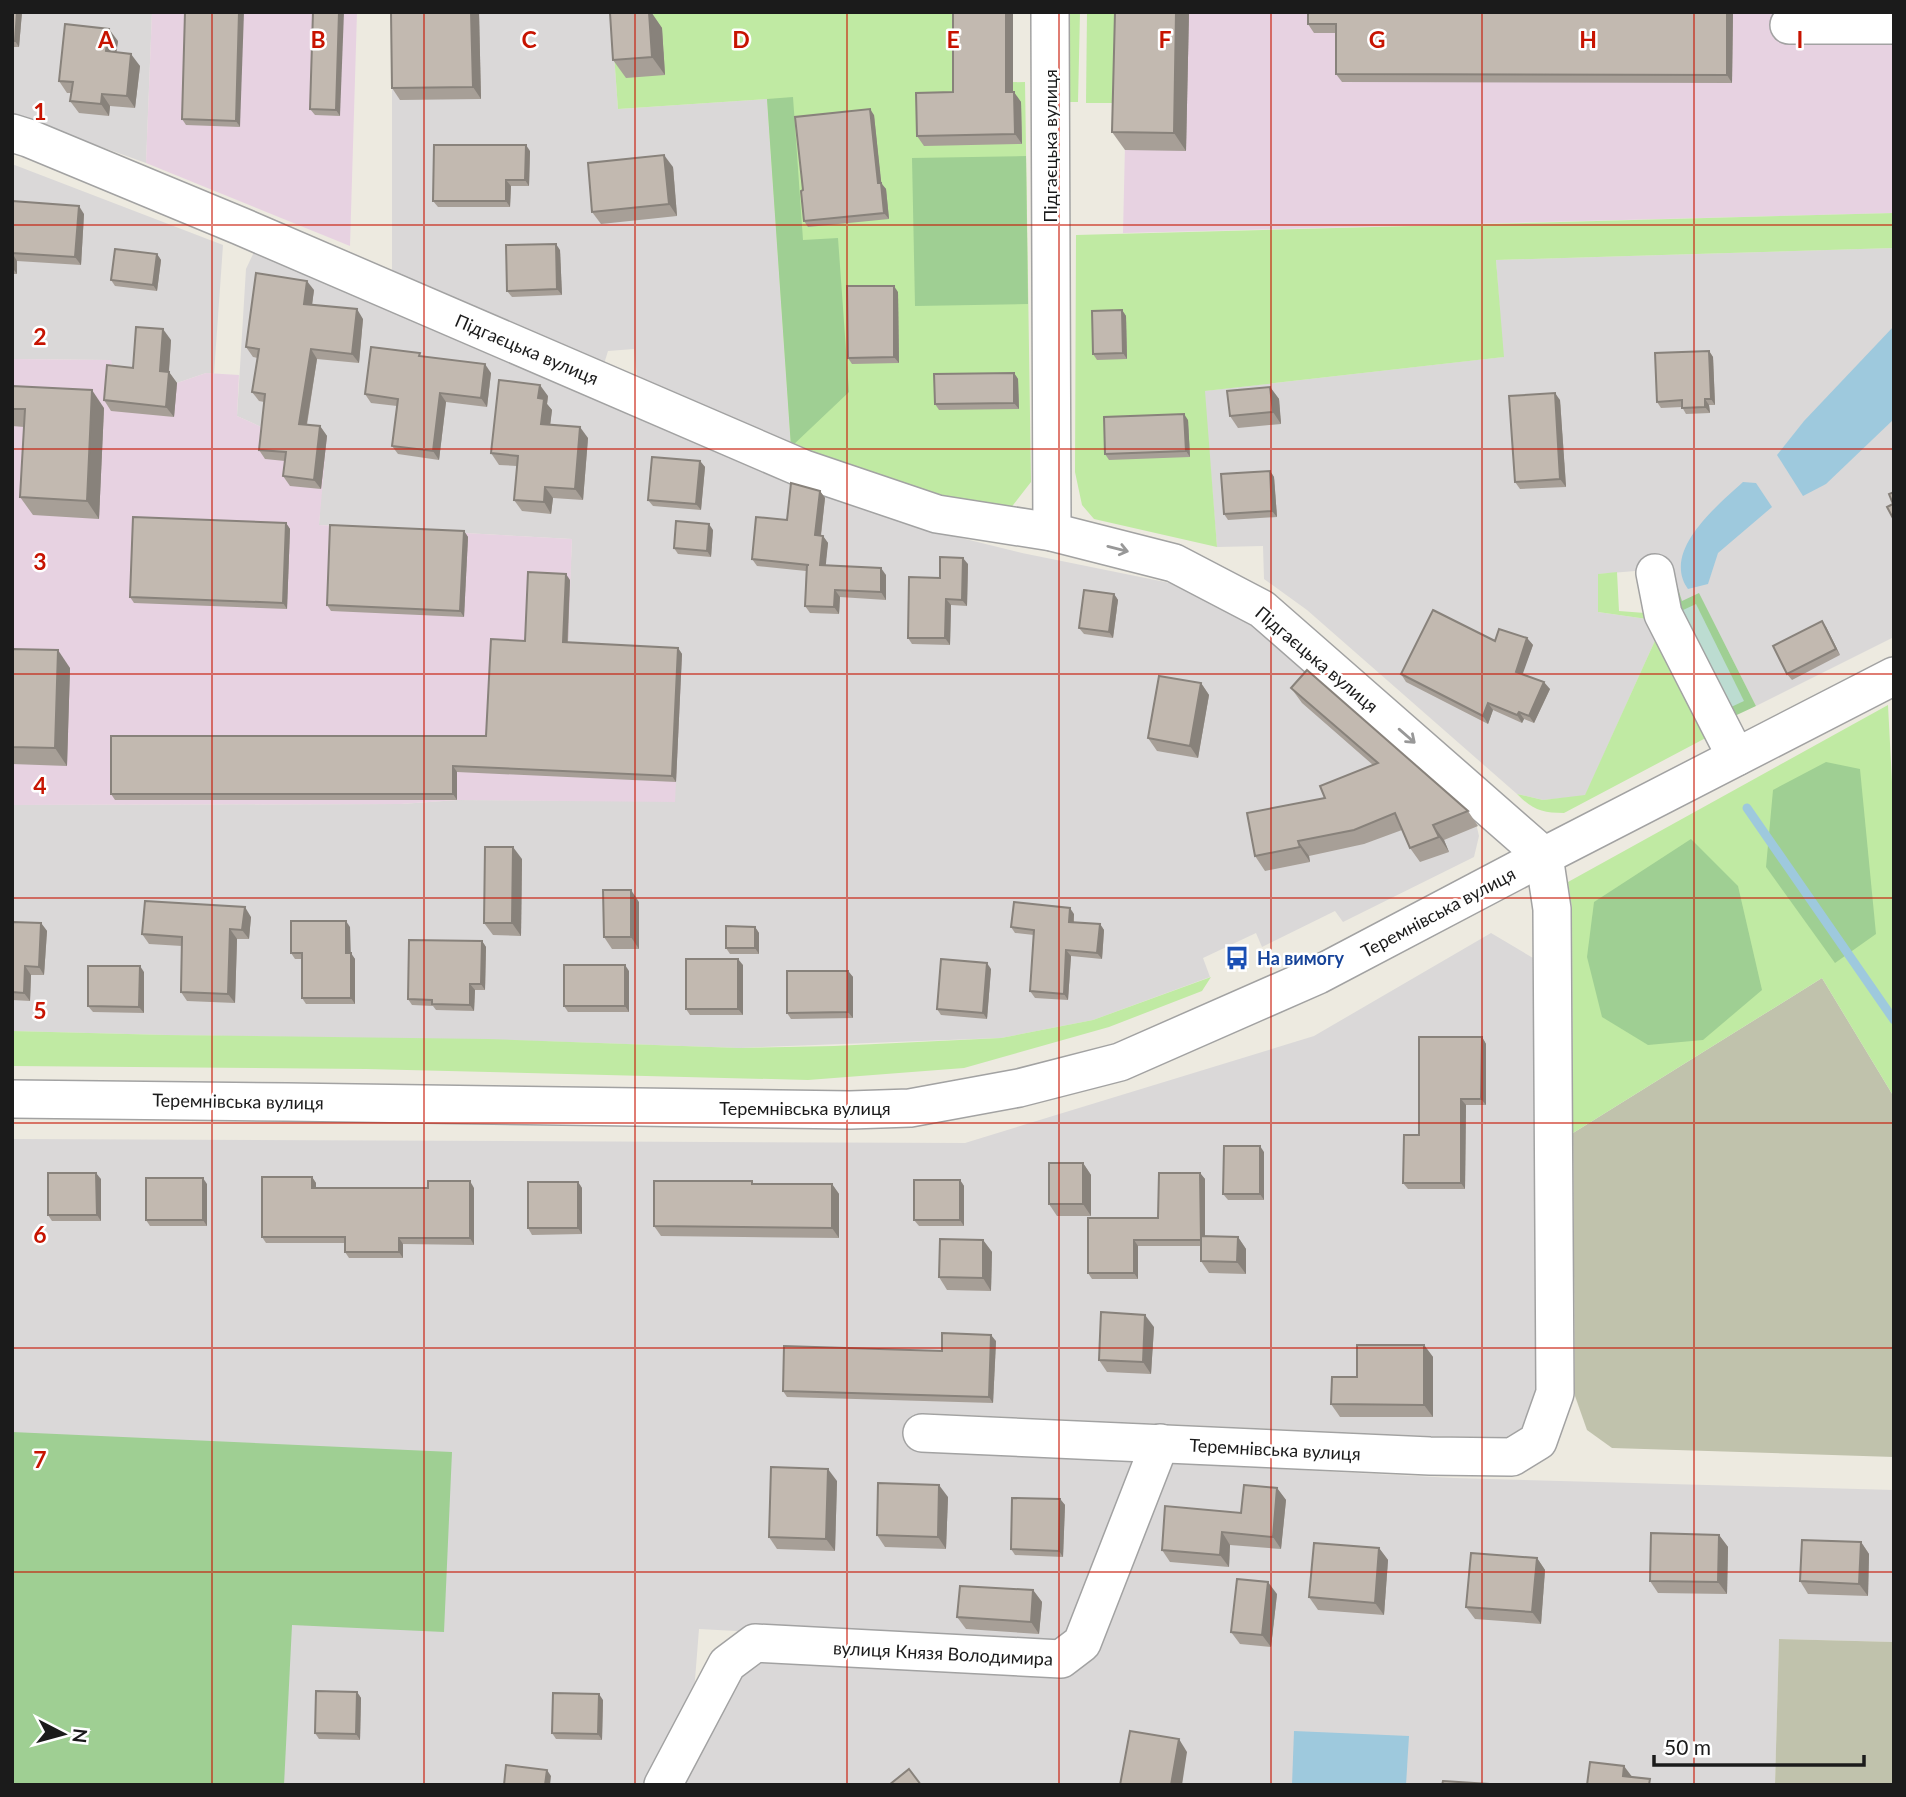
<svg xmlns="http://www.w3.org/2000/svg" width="1906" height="1797" font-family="Lato,sans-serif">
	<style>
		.residential { fill: #dad8d8 }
		.industrial { fill: #e7d2e1 }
		.construction { fill: #c0c2ac }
		.grass { fill: #c0eaa3 }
		.forest { fill: #9fcf93 }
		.wetland { fill: #bcdcd1 }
		.water { fill: #9ec9dd }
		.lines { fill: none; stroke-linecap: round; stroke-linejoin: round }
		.stream { stroke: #9ec9dd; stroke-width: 9 }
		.minor-casing { stroke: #a2a2a2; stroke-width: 40 }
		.minor { stroke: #fff; stroke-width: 37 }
		.wall { fill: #a79f97 }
		.shaded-wall { fill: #88827b }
		.building { fill: #c2b9b0; stroke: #88827b; stroke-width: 2 }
		.oneway { stroke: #989898 }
		.grid { fill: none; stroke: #c71300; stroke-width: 2; stroke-opacity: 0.55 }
		.labels { text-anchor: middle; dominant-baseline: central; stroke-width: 5; stroke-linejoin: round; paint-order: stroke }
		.street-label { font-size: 18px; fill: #1b1b1b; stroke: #fff }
		.transit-label { font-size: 18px; font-weight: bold; fill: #164399; stroke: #fff; text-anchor: start }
		.grid-label { font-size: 23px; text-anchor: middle; font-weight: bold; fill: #c71300; stroke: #fff; stroke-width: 5; stroke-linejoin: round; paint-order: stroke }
	</style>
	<rect width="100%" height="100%" fill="#edeae0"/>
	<g class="residential">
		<path d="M12 12H152L146 163 71 136 12 118Z"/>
		<path d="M392 12H611L618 109 767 99 791 447 637 377 634 349 608 351 604 364 392 272Z"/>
		<path d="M12 164 223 245 214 374 206 373 177 383 114 376 110 360 12 359Z"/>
		<path d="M1894 248V637L1756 706 1699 594 1682 602 1671 568 1599 574 1598 612 1654 620 1658 634 1585 796 1543 800 1517 794 1307 610 1264 579 1263 546 1217 547 1204 391 1503 357 1496 260Z"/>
		<path d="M254 252 933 531 1022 553 1170 583 1192 593 1252 626 1475 819 1479 836 1474 857 1343 922 1335 911 1262 947 1256 933 1203 958 1210 977 1093 1020 1001 1038 739 1048 539 1041 167 1035 12 1031V805L401 804 457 800 675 801 567 649 572 539 319 525 321 489 268 430 237 416 246 269Z"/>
		<path d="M1491 933 1533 958 1536 1390 1522 1428 1506 1437 1431 1436 923 1413 922 1452 1141 1462 1073 1636 1058 1648 699 1629 693 1705 649 1785H12V1139L965 1143 1314 1036Z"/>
		<path d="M1165 1463 1454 1478 1894 1490V1642L1779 1639 1775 1785H676L736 1672 759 1654 1065 1671Z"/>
	</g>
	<g class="industrial">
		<path d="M152 12H357L350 246 146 163Z"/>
		<path d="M1128 12H1894V213L1123 233Z"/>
		<path d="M12 359 111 360 115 376 177 383 206 373 239 375 237 416 268 430 327 436 319 525 572 539 568 648 682 654 675 802 457 800 401 804 12 805Z"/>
	</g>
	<g class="construction">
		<path d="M1822 978 1894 1097V1457L1612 1448 1587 1430 1575 1396 1573 1133Z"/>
		<path d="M1779 1639 1894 1642V1785H1775Z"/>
	</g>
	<g class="grass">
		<path d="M611 12H959L960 83 1025 82 1031 482 1010 509 939 500 791 447 767 99 618 109Z"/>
		<path d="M1066 12H1080L1078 102H1064Z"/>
		<path d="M1087 12H1121L1119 103H1086Z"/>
		<path d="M1894 213V248L1496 260 1504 357 1205 391 1217 547 1094 519 1082 505 1075 472 1076 235Z"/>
		<path d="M1617 572 1619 611 1658 614 1717 732 1564 813C1542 813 1533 810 1517 794L1543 800 1585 795 1658 634 1654 620 1598 612V574Z"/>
		<path d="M1888 705 1892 782 1894 783V1097L1822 978 1573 1133 1572 907 1568 882Z"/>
		<path d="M1211 977 1202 991 1109 1027 964 1068 808 1080 366 1069 12 1066V1031L167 1035 488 1039 739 1048 834 1046 1001 1038 1093 1020Z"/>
	</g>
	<g class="forest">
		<path d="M793 97 803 240 838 238 849 392 791 447 767 99Z"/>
		<path d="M1026 156 1028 304 915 306 912 158Z"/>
		<path d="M1671 567 1682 601 1699 593 1756 706 1726 720 1673 619Z"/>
		<path d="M1826 762 1860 769 1876 934 1835 963 1766 867 1773 790Z"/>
		<path d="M1691 839 1738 886 1762 990 1703 1040 1648 1045 1602 1017 1587 957 1594 902Z"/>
		<path d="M12 1432 452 1452 444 1632 292 1625 284 1785H12Z"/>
	</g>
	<path class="wetland" d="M1696 604 1744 701 1729 708 1681 611Z"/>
	<g class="water">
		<path d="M1894 326V419L1826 484 1803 496 1777 455 1804 421Z"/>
		<path d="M1743 482 1756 483 1772 507 1718 553 1708 584 1688 589C1661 551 1717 506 1743 482Z"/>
		<path d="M1294 1731 1409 1736 1406 1785H1292Z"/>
	</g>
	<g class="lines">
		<path class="stream" d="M1747 808 1894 1020"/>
		<g class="minor-casing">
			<g id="minor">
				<path d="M1050 12 1052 532"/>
				<path d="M1789 25H1894"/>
				<path d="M12 133 28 138 240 226 804 469 937 514 1052 532 1174 563 1262 609 1544 856 1552 909 1555 1393 1538 1441 1512 1457 1430 1456 922 1433"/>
				<path d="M1655 573 1663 614 1736 757"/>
				<path d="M12 1099 287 1102 850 1110 910 1108 1019 1088 1120 1062 1318 975 1544 856 1894 676"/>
				<path d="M663 1785 727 1664 755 1643 1061 1659 1082 1643 1160 1443"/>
			</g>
		</g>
		<use href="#minor" class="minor"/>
	</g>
	<g class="wall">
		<path d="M12 12H22L19 47H12Z"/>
		<path d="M185 12 240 127 186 125 182 119Z"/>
		<path d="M313 12 340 116 315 115 310 109Z"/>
		<path d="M479 12 481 99 400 100 392 88Z"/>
		<path d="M617 12H651L662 28 665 75 626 78 613 60Z"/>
		<path d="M953 12H1013V92L1021 102 1022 144 924 146 917 136 953 92Z"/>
		<path d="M1115 12H1189L1186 151 1125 150 1112 132Z"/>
		<path d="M1733 12 1732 83 1342 82 1336 74V33H1314L1308 24Z"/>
		<path d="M118 41 116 52 140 66 135 108 110 106 109 116 79 113 70 101 71 93H67L59 81Z"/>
		<path d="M874 115 881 183 886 189 889 219 808 227 804 221 803 190Z"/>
		<path d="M530 151 529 186H511L510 207H438L433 201Z"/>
		<path d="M673 167 677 216 601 224 592 212Z"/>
		<path d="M12 201 84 214 81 265 17 261V274H12Z"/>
		<path d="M560 250 562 295 512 297 507 291Z"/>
		<path d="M157 254 161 260 157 291 115 286 111 280Z"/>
		<path d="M314 290 312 304 363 319 359 363 317 359 307 425 320 426 327 436 321 489 290 486 283 476 285 461 265 459 259 450 264 402 259 401 252 392 258 358 253 357 246 347Z"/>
		<path d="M898 292 899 363 852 364 848 358Z"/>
		<path d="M1122 310 1126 316 1127 359 1097 360 1093 354Z"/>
		<path d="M171 340 169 372 177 383 174 417 111 411 104 400 133 368Z"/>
		<path d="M1709 351 1713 357 1715 405H1709L1710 413 1686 414 1682 407 1661 408 1657 402Z"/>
		<path d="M422 357 491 373 487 407 446 402 439 460 398 454 392 446 397 406 371 403 365 394Z"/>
		<path d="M1014 373 1018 379 1019 409 939 410 935 404Z"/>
		<path d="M12 386 104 408 99 519 33 515 20 497 24 427 12 426Z"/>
		<path d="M1270 387 1279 399 1281 424 1238 428 1230 416Z"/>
		<path d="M548 396 547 404 552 410 550 424 588 438 583 500 553 498 551 514 522 511 514 500 517 466 499 465 491 453Z"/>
		<path d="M1560 400 1566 487 1520 489 1515 482Z"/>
		<path d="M1188 420 1190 457 1109 460 1105 454Z"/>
		<path d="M700 461 705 467 701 510 653 506 648 500Z"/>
		<path d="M1270 471 1274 477 1277 517 1228 520 1224 514Z"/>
		<path d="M820 491 825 498 821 536H823L828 543 825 566 886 575V600L840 597 839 614 810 613 805 606 806 571 757 566 752 559 787 520Z"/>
		<path d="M286 523 290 529 287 609 134 603 130 597Z"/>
		<path d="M713 530 711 557 678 554 674 548Z"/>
		<path d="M464 531 468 537 464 617 331 611 327 605Z"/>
		<path d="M968 564 967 606 951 605 950 645 912 644 908 638 940 578Z"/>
		<path d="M570 580 568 643 678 648 682 654 676 782 457 772V800H115L111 794 486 736 525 641Z"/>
		<path d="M1114 594 1118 600 1113 638 1084 634 1079 628Z"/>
		<path d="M1826 627 1840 655 1792 680 1787 674Z"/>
		<path d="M1527 638 1533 645 1522 674 1550 689 1534 723 1524 719 1522 723 1493 710 1488 724 1406 682 1401 674 1495 641Z"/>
		<path d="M12 649 70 668 67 766 12 764Z"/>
		<path d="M1201 683 1209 695 1198 758 1157 751 1148 738Z"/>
		<path d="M1291 688 1468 811 1478 826 1444 840 1449 852 1420 862 1410 848 1402 830 1364 844 1309 856 1310 862 1265 871 1255 856 1325 798 1373 765 1302 703Z"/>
		<path d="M522 859 521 936 493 935 484 923Z"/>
		<path d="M639 902V949H612L604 937Z"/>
		<path d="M1074 914V922L1100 924 1104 930 1102 959 1071 956 1068 1000 1035 998 1030 991 1034 935 1015 933 1011 927Z"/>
		<path d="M251 917 249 939H237L235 1003 187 1001 181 992 182 946 149 944 142 934Z"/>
		<path d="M12 922 41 923 47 931 44 975H31L30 1001 12 1000Z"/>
		<path d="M350 927V953L355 959V1004H306L302 998V959H295L291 953Z"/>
		<path d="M755 927 759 933V954H730L726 948Z"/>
		<path d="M482 941 486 947 485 990H475L474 1011 436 1010 433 1006 412 1005 408 999Z"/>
		<path d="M743 965V1015H690L686 1009Z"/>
		<path d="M991 969 987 1019 941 1015 937 1009Z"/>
		<path d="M629 971V1012H568L564 1006Z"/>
		<path d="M848 971 853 977V1018L791 1019 787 1013Z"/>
		<path d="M144 972V1013L93 1012 88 1006Z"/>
		<path d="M1482 1037 1486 1044V1105H1466L1465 1189H1408L1403 1183 1419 1135Z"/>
		<path d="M1264 1152V1200H1228L1223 1194Z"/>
		<path d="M1083 1163 1091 1175V1216H1057L1049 1204Z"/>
		<path d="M1200 1173 1205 1179V1236L1238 1237 1246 1249V1274L1209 1273 1201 1261V1246H1138V1279H1092L1088 1273 1158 1218Z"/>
		<path d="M312 1177 316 1183V1188H474V1245L403 1244V1258H349L345 1252V1243H266L262 1237Z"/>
		<path d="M101 1179V1221H52L48 1215Z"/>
		<path d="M960 1180 964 1186V1226H919L914 1220Z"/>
		<path d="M578 1182 582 1188V1234L532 1235 528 1228Z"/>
		<path d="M207 1184V1226H150L146 1220Z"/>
		<path d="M832 1184 839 1194V1238L661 1236 654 1226Z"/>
		<path d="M983 1240 992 1252 991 1291 947 1290 939 1277Z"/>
		<path d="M1154 1327 1151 1374 1107 1372 1099 1360Z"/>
		<path d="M996 1341 993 1403 787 1397 783 1391 942 1351Z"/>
		<path d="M1424 1345 1433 1357V1417H1340L1331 1404 1357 1377Z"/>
		<path d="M837 1481 835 1551 777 1549 769 1537Z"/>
		<path d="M1277 1488 1286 1500 1281 1549 1230 1545 1229 1567 1170 1562 1162 1550 1241 1513Z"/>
		<path d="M948 1497 946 1549 885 1547 877 1535Z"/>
		<path d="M1060 1499 1065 1505 1063 1557 1015 1555 1011 1549Z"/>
		<path d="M1719 1535 1728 1547 1727 1594 1658 1593 1650 1581Z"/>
		<path d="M1861 1542 1869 1554 1868 1596 1808 1594 1800 1581Z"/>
		<path d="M1379 1548 1388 1560 1384 1615 1318 1610 1309 1597Z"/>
		<path d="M1537 1558 1545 1570 1541 1624 1475 1619 1466 1607Z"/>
		<path d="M1033 1590 1042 1602 1039 1634 966 1629 957 1617Z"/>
		<path d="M1277 1594 1271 1647 1240 1644 1231 1632Z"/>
		<path d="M357 1692 361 1698 360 1740 319 1739 315 1733Z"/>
		<path d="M603 1700 602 1740 556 1739 552 1733Z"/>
	</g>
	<g class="shaded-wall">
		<path d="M17 12H22L19 47 15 41Z"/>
		<path d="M239 12H244L240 127 236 121Z"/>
		<path d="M339 12H344L340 116 336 110Z"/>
		<path d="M471 12H479L481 99 473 87Z"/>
		<path d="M649 12H651L662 28 665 75 652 57Z"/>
		<path d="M1006 12H1013V102L1006 92Z"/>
		<path d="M1176 12H1189L1186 151 1174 133Z"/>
		<path d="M1727 12H1733L1732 83 1727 75Z"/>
		<path d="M109 29 118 41 115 63 106 51Z"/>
		<path d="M131 54 140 66 135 108 127 96Z"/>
		<path d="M1014 92 1021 102 1022 144 1015 134Z"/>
		<path d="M102 94 110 106 109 116 101 104Z"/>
		<path d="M870 109 874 115 882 189 878 183Z"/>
		<path d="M526 145 530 151 529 186 525 180Z"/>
		<path d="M664 155 673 167 677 216 669 204Z"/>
		<path d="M506 180 511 186 510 207 506 201Z"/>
		<path d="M881 183 886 189 889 219 884 213Z"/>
		<path d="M79 206 84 214 81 265 75 257Z"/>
		<path d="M556 244 560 250 562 295 557 289Z"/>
		<path d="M12 253 17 261V274L12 267Z"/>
		<path d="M157 254 161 260 157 291 153 285Z"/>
		<path d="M307 281 314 290 311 313 304 304Z"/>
		<path d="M894 286 898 292 899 363 894 357Z"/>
		<path d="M357 309 363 319 359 363 352 354Z"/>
		<path d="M1122 310 1126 316 1127 359 1123 353Z"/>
		<path d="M163 329 171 340 168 382 160 371Z"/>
		<path d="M311 349 317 359 305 434 299 424Z"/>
		<path d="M1709 351 1713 357 1715 405 1711 399Z"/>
		<path d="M485 364 491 373 487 407 481 398Z"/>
		<path d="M169 372 177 383 174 417 166 407Z"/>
		<path d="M1014 373 1018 379 1019 409 1014 403Z"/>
		<path d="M540 385 548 396 547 404 552 410 549 435 541 424 538 398Z"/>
		<path d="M1270 387 1279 399 1281 424 1273 412Z"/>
		<path d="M92 390 104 408 99 519 87 501Z"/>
		<path d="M440 393 446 402 439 460 433 451Z"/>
		<path d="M1555 393 1560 400 1566 487 1560 479Z"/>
		<path d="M1705 399 1709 405 1710 413 1705 407Z"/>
		<path d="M1184 414 1188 420 1190 457 1186 451Z"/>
		<path d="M320 426 327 436 321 489 314 480Z"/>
		<path d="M580 427 588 438 583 500 575 489Z"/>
		<path d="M700 461 705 467 701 510 696 504Z"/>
		<path d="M1270 471 1274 477 1277 517 1272 511Z"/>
		<path d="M545 487 553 498 551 514 544 502Z"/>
		<path d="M820 491 825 498 820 542 815 535Z"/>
		<path d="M286 523 290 529 287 609 283 603Z"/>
		<path d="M709 524 713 530 711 557 707 551Z"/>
		<path d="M464 531 468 537 464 617 460 611Z"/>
		<path d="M823 536 828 543 825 573 820 565Z"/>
		<path d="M963 558 968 564 967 606 962 600Z"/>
		<path d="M881 568 886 575V600L881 592Z"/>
		<path d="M566 574 570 580 567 649 563 642Z"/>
		<path d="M835 590 840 597 839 614 834 607Z"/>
		<path d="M1114 594 1118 600 1113 638 1109 632Z"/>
		<path d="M946 599 951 605 950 645 945 638Z"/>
		<path d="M1822 621 1826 627 1840 655 1836 649Z"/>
		<path d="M1527 638 1533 645 1521 679 1516 672Z"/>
		<path d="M678 648 682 654 676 782 672 776Z"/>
		<path d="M58 650 70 668 67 766 55 748Z"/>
		<path d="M1544 682 1550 689 1534 723 1529 716Z"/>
		<path d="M1201 683 1209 695 1198 758 1190 746Z"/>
		<path d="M1488 703 1493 710 1488 724 1483 716Z"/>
		<path d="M1519 712 1524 719 1522 723 1517 715Z"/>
		<path d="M453 766 457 772V800L453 794Z"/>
		<path d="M1433 825 1444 840 1449 852 1439 837Z"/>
		<path d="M1298 841 1309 856 1310 862 1300 847Z"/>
		<path d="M513 847 522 859 521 936 512 923Z"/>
		<path d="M631 890 639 902V949L631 937Z"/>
		<path d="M245 907 251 917 249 939 242 930Z"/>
		<path d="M1070 908 1074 914 1073 928 1069 922Z"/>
		<path d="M346 921 350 927 351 959 346 953Z"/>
		<path d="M41 923 47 931 44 975 39 967Z"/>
		<path d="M1100 924 1104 930 1102 959 1097 953Z"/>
		<path d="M755 927 759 933V954L755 948Z"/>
		<path d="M230 929 237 939 235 1003 228 994Z"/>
		<path d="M482 941 486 947 485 990 481 984Z"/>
		<path d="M1066 950 1071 956 1068 1000 1064 994Z"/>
		<path d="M351 953 355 959V1004L351 998Z"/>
		<path d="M738 959 743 965V1015L738 1009Z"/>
		<path d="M987 963 991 969 987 1019 983 1013Z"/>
		<path d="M625 965 629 971V1012L625 1006Z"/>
		<path d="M25 966 31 975 30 1001 24 993Z"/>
		<path d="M140 966 144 972V1013L139 1007Z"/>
		<path d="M848 971 853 977V1018L848 1012Z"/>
		<path d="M470 984 475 990 474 1011 470 1005Z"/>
		<path d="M1482 1037 1486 1044V1105L1481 1099Z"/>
		<path d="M1461 1099 1466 1105 1465 1189 1461 1183Z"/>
		<path d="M1260 1146 1264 1152V1200L1260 1194Z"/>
		<path d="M1083 1163 1091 1175V1216L1083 1204Z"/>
		<path d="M96 1173 101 1179V1221L97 1215Z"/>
		<path d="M1200 1173 1205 1179V1246L1201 1240Z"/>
		<path d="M312 1177 316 1183V1194L312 1188Z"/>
		<path d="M203 1178 207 1184V1226L203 1220Z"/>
		<path d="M960 1180 964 1186V1226L960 1220Z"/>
		<path d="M470 1181 474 1188V1245L470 1238Z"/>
		<path d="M578 1182 582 1188V1234L578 1228Z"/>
		<path d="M832 1184 839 1194V1238L832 1228Z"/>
		<path d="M1238 1237 1246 1249V1274L1237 1262Z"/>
		<path d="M399 1238 403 1244V1258L399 1252Z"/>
		<path d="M983 1240 992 1252 991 1291 983 1278Z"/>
		<path d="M1134 1240 1138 1246V1279L1134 1273Z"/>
		<path d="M1145 1315 1154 1327 1151 1374 1143 1362Z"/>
		<path d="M991 1335 996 1341 993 1403 989 1397Z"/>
		<path d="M1424 1345 1433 1357V1417L1424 1405Z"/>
		<path d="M828 1469 837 1481 835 1551 826 1539Z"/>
		<path d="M939 1485 948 1497 946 1549 938 1537Z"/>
		<path d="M1277 1488 1286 1500 1281 1549 1273 1537Z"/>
		<path d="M1060 1499 1065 1505 1063 1557 1059 1551Z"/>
		<path d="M1222 1532 1230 1545 1229 1567 1220 1555Z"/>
		<path d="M1719 1535 1728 1547 1727 1594 1718 1582Z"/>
		<path d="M1861 1542 1869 1554 1868 1596 1859 1584Z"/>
		<path d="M1379 1548 1388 1560 1384 1615 1375 1603Z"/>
		<path d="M1537 1558 1545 1570 1541 1624 1532 1612Z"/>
		<path d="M1268 1582 1277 1594 1271 1647 1262 1635Z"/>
		<path d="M1033 1590 1042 1602 1039 1634 1031 1622Z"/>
		<path d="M357 1692 361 1698 360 1740 356 1734Z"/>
		<path d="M599 1694 603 1700 602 1740 598 1734Z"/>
		<path d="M1179 1739 1187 1752 1182 1785H1171Z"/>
		<path d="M1624 1766 1633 1778 1623 1776Z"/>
		<path d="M547 1770 551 1776 550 1785H545Z"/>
	</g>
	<g class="building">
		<path d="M12 12H17L15 41H12Z"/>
		<path d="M185 12H239L236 121 182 119Z"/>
		<path d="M313 12H339L336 110 310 109Z"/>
		<path d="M391 12H471L473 87 392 88Z"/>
		<path d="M649 12 652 57 613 60 610 13Z"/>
		<path d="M953 12H1006V92H1014L1015 134 917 136 916 93 953 92Z"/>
		<path d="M1115 12H1176L1174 133 1112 132Z"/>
		<path d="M1308 12H1727V75L1336 74V24H1308Z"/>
		<path d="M65 24 109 29 106 51 131 54 127 96 102 94 101 104 70 101 73 82 59 81Z"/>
		<path d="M870 109 878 183H881L884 213 804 221 801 191 803 190 795 117Z"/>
		<path d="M434 145H526L525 180H506V201H433Z"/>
		<path d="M664 155 669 204 592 212 588 163Z"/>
		<path d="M12 201 79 206 75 257 12 253Z"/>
		<path d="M556 244 557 289 507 291 506 245Z"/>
		<path d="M115 249 157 254 153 285 111 280Z"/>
		<path d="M256 273 307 281 304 304 357 309 352 354 311 349 299 424 320 426 314 480 283 476 286 452 259 450 265 394 252 392 259 349 246 347Z"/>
		<path d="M847 286H894V357L848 358Z"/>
		<path d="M1122 310 1123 353 1093 354 1092 311Z"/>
		<path d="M136 327 163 329 160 371 169 372 166 407 104 400 107 365 133 368Z"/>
		<path d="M371 347 420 353 419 356 485 364 481 398 440 393 433 451 392 446 398 399 365 394Z"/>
		<path d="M1709 351 1711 399H1705V407L1682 408V400L1657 402 1655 353Z"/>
		<path d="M1014 373V403L935 404 934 374Z"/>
		<path d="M499 380 540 385 538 398 544 399 541 424 580 427 575 489 545 487 544 502 514 500 518 456 491 453Z"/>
		<path d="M12 386 92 390 87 501 20 497 25 409H12Z"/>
		<path d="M1270 387 1273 412 1230 416 1227 391Z"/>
		<path d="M1555 393 1560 479 1515 482 1509 396Z"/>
		<path d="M1184 414 1186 451 1105 454 1104 417Z"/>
		<path d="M652 457 700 461 696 504 648 500Z"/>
		<path d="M1270 471 1272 511 1224 514 1221 474Z"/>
		<path d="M791 483 820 491 815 535 823 536 820 565 881 568V592L835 590 834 607 805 606 807 565H809L752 559 756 517 787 520Z"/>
		<path d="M1894 492V520L1887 507 1893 504 1889 494Z"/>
		<path d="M133 517 286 523 283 603 130 597Z"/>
		<path d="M676 521 709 524 707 551 674 548Z"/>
		<path d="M330 525 464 531 460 611 327 605Z"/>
		<path d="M940 557 963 558 962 600 946 599 945 638H908L909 577 940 578Z"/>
		<path d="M528 572 566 574 563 642 678 648 672 776 453 766V794H111V736H486L491 639 525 641Z"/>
		<path d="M1084 590 1114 594 1109 632 1079 628Z"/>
		<path d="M1433 610 1495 641 1499 629 1527 638 1516 672 1544 682 1529 716 1519 712 1517 715 1488 703 1483 716 1401 674Z"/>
		<path d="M1822 621 1836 649 1787 674 1773 646Z"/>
		<path d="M12 649 58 650 55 748 12 747Z"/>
		<path d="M1307 670 1468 811 1433 825 1439 837 1410 848 1395 813 1354 830 1298 841 1300 847 1255 856 1247 813 1325 798 1320 786 1378 763 1291 688Z"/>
		<path d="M1159 676 1201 683 1190 746 1148 738Z"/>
		<path d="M485 847H513L512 923H484Z"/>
		<path d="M603 890H631V937H604Z"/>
		<path d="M145 901 245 907 242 930 230 929 228 994 181 992 182 937 142 934Z"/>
		<path d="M1014 902 1070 908 1069 922 1100 924 1097 953 1066 950 1064 994 1030 991 1034 930 1011 927Z"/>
		<path d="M291 921H346V953H351V998H302V953H291Z"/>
		<path d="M12 922 41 923 39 967 25 966 24 993 12 992Z"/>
		<path d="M726 926 755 927V948H726Z"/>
		<path d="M409 940 482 941 481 984H470V1005L432 1004V1000L408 999Z"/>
		<rect x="686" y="959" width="52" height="50"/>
		<path d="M941 959 987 963 983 1013 937 1009Z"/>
		<rect x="564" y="965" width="61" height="41"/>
		<path d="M88 966H140L139 1007 88 1006Z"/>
		<path d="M787 971H848V1012L787 1013Z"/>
		<path d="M1419 1037H1482L1481 1099H1461V1183H1403L1404 1135H1419Z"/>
		<path d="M1224 1146H1260V1194H1223Z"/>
		<rect x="1049" y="1163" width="34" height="41"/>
		<path d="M48 1173H96L97 1215H48Z"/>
		<path d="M1159 1173H1200L1201 1240H1134V1273H1088V1218H1158Z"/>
		<path d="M262 1177H312V1188H428V1181H470V1238H399V1252H345V1237H262Z"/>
		<rect x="146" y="1178" width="57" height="42"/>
		<rect x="914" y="1180" width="46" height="40"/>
		<path d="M654 1181H752V1184H832V1228L654 1226Z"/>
		<rect x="528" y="1182" width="50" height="46"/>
		<path d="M1201 1236 1238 1237 1237 1262 1201 1261Z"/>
		<path d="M940 1239 983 1240V1278L939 1277Z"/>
		<path d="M1101 1312 1145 1315 1143 1362 1099 1360Z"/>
		<path d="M942 1333 991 1335 989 1397 783 1391 784 1346 942 1351Z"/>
		<path d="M1357 1345H1424V1405L1331 1404 1332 1377H1357Z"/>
		<path d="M771 1467 828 1469 826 1539 769 1537Z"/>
		<path d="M878 1483 939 1485 938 1537 877 1535Z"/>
		<path d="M1244 1485 1277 1488 1273 1537 1222 1532 1220 1555 1162 1550 1165 1506 1241 1513Z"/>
		<path d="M1012 1498 1060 1499 1059 1551 1011 1549Z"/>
		<path d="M1651 1533 1719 1535 1718 1582 1650 1581Z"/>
		<path d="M1802 1540 1861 1542 1859 1584 1800 1581Z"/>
		<path d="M1314 1543 1379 1548 1375 1603 1309 1597Z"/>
		<path d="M1471 1553 1537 1558 1532 1612 1466 1607Z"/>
		<path d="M1237 1579 1268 1582 1262 1635 1231 1632Z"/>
		<path d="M960 1586 1033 1590 1031 1622 957 1617Z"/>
		<path d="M316 1691 357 1692 356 1734 315 1733Z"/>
		<path d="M553 1693 599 1694 598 1734 552 1733Z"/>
		<path d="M1130 1731 1179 1739 1171 1785H1120Z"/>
		<path d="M1590 1762 1624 1766 1623 1776 1650 1779 1649 1785H1587Z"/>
		<path d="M506 1765 547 1770 545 1785H504Z"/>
		<path d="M909 1769 921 1785H889Z"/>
		<path d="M1443 1781 1489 1784V1785H1442Z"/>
	</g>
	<defs><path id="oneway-shaft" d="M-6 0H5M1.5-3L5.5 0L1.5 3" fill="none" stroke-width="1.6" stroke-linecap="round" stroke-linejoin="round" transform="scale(1.75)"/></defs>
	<g class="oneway">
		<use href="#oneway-shaft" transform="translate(1118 549) rotate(14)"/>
		<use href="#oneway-shaft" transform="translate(1407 736) rotate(41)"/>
	</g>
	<path class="grid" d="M212 12V1785M424 12V1785M635 12V1785M847 12V1785M1059 12V1785M1271 12V1785M1482 12V1785M1694 12V1785M12 225H1894M12 449H1894M12 674H1894M12 898H1894M12 1123H1894M12 1348H1894M12 1572H1894"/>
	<defs>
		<g id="bus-bare" transform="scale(1.89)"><path d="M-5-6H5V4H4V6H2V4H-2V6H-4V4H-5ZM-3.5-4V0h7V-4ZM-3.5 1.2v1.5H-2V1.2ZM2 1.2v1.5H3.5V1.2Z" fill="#1a4fb4" stroke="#fff" stroke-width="2.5" paint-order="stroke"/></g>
	</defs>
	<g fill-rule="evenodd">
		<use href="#bus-bare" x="1237" y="958"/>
	</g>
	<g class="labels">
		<g class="street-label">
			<text transform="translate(1050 146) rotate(-90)">Підгаєцька вулиця</text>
			<text transform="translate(527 349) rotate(23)">Підгаєцька вулиця</text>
			<text transform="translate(1317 659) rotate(40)">Підгаєцька вулиця</text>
			<text transform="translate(1438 912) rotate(-28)">Теремнівська вулиця</text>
			<text transform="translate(238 1101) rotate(1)">Теремнівська вулиця</text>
			<text x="805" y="1108">Теремнівська вулиця</text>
			<text transform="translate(1275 1449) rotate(3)">Теремнівська вулиця</text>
			<text transform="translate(943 1653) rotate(3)">вулиця Князя Володимира</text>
		</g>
		<g class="transit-label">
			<text x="1257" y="958">На вимогу</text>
		</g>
	</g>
	<g class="grid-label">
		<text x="106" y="48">A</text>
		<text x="318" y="48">B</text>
		<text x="529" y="48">C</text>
		<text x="741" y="48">D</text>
		<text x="953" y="48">E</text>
		<text x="1165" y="48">F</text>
		<text x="1377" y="48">G</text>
		<text x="1588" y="48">H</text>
		<text x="1800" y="48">I</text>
		<text x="40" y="120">1</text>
		<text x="40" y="345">2</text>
		<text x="40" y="570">3</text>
		<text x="40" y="794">4</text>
		<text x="40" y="1019">5</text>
		<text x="40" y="1243">6</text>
		<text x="40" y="1468">7</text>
	</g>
	<rect width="1906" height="1797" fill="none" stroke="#1b1b1b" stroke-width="28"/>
	<g transform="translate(63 1734) rotate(96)" stroke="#ffffff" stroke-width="5" paint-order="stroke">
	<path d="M0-5L12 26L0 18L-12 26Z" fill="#1b1b1b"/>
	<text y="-10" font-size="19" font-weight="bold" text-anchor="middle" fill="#1b1b1b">N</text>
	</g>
	<path d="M1654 1755v10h210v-10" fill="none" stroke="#1b1b1b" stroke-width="3.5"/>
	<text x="1664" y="1755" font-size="21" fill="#1b1b1b" stroke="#ffffff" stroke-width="5" paint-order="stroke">50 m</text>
</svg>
